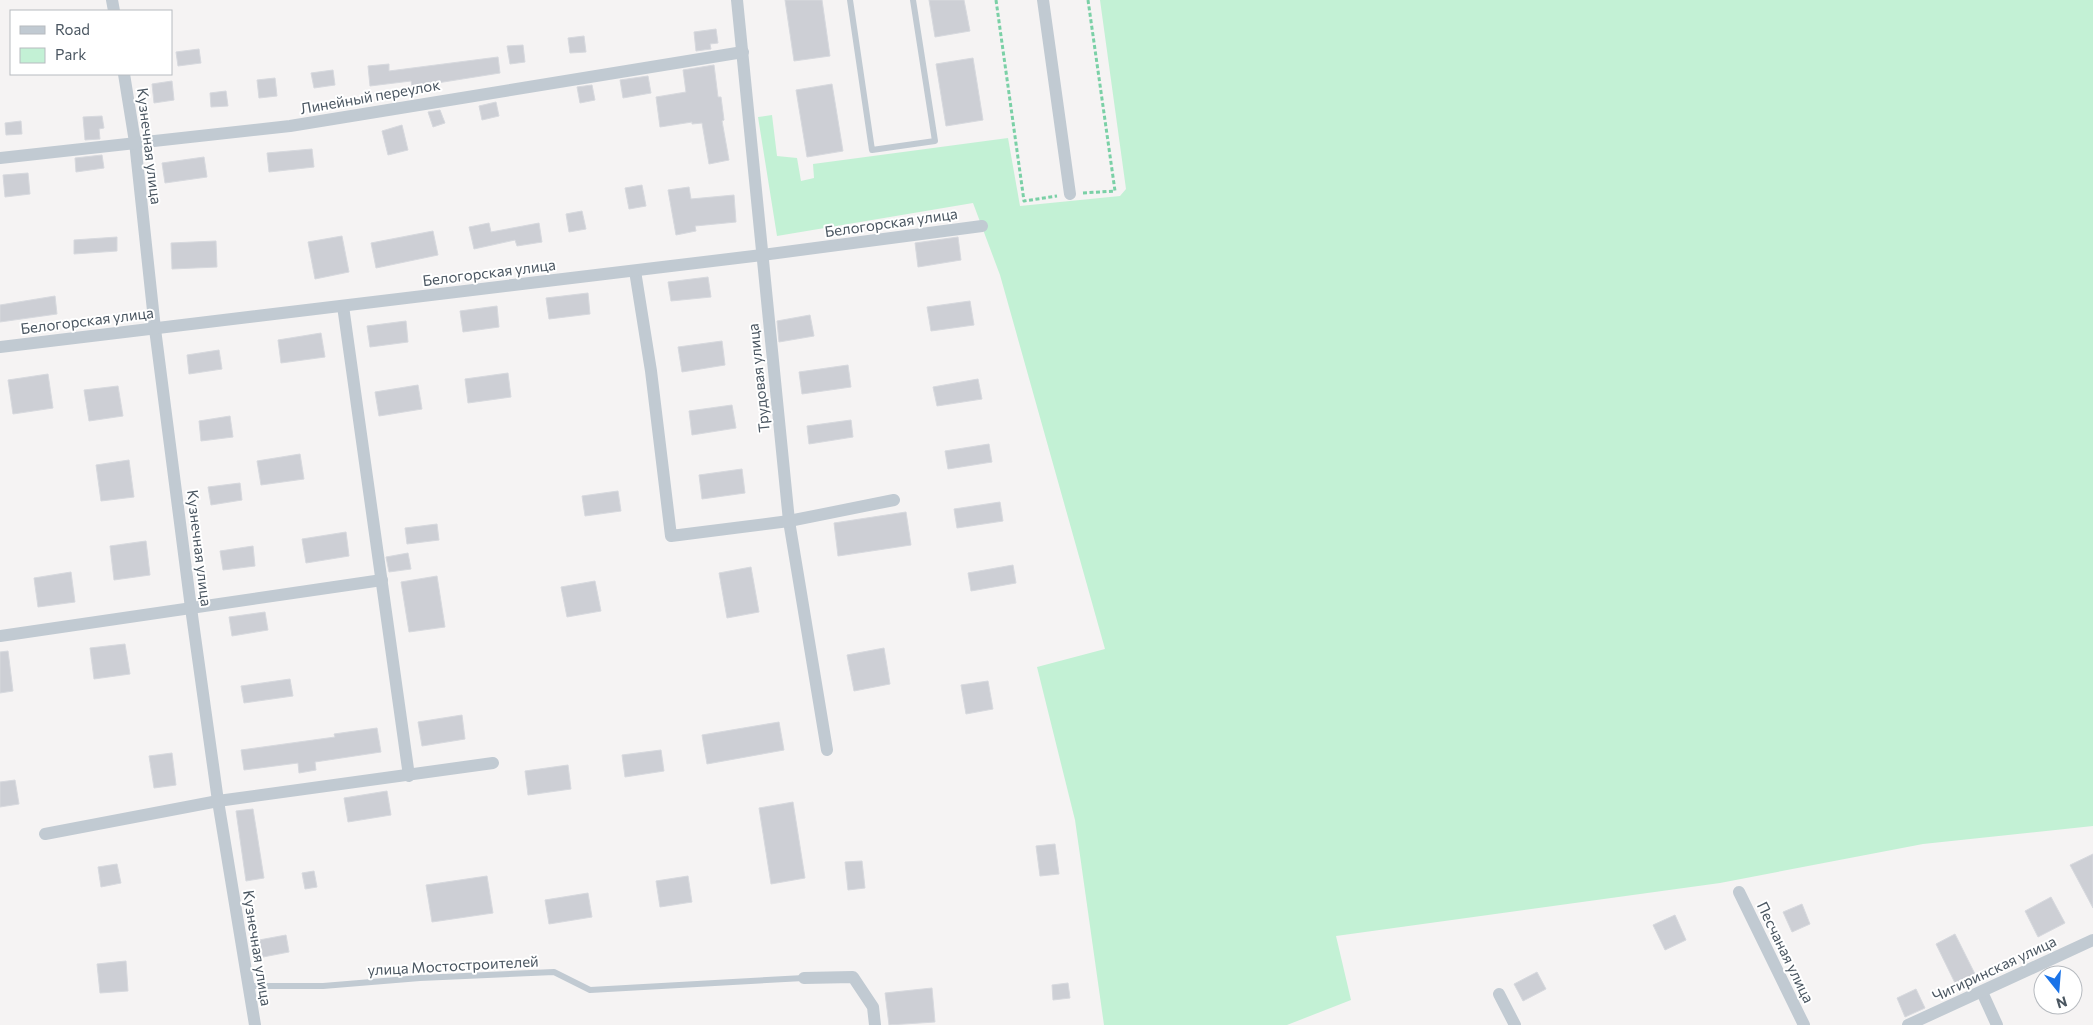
<svg xmlns="http://www.w3.org/2000/svg" width="2093" height="1025" font-family="Commissioner,sans-serif">
	<style>
		.green { fill: #c3f1d5 }
		.building { fill: #cdcfd5; stroke: #d7d9de }
		.lines { fill: none; stroke-linecap: round; stroke-linejoin: round }
		.path { stroke: #7ad0a6; stroke-width: 3; stroke-dasharray: 4 2.5; stroke-linecap: butt }
		.service { stroke: #c1cad2; stroke-width: 6 }
		.minor { stroke: #c1cad2; stroke-width: 12 }
		.labels { text-anchor: middle; dominant-baseline: central; stroke-width: 4; stroke-linejoin: round; paint-order: stroke }
		.street-label { font-size: 15px; fill: #4a5661; stroke: #fff }
	</style>
	<rect width="100%" height="100%" fill="#f5f3f3"/>
	<path class="green" d="M1100 0H2093V826L1923 844 1720 883 1336 936 1351 1000 1287 1025H1104L1075 820 1037 667 1105 649 1000 275 973 203 777 236 758 117 772 115 777 156 797 158 801 181 814 178 813 164 1008 138 1020 206 1120 196 1126 189Z"/>
	<g class="building">
		<path d="M785 0H822L830 56 794 61Z"/>
		<path d="M929 0H964L970 31 935 37Z"/>
		<path d="M716 29 718 43 710 44 711 49 696 51 694 32Z"/>
		<path d="M584 36 586 52 570 53 568 38Z"/>
		<path d="M523 45 525 62 510 64 507 46Z"/>
		<path d="M199 49 201 63 178 66 176 52Z"/>
		<path d="M498 57 500 73 412 87 411 81 370 86 368 66 389 64V71Z"/>
		<path d="M973 58 983 120 946 126 936 64Z"/>
		<path d="M714 65 718 97H721L724 120 722 121 729 160 709 164 702 123 692 124V122L660 127 656 97 686 92 683 70Z"/>
		<path d="M333 70 335 85 314 88 311 73Z"/>
		<path d="M648 76 651 93 623 98 620 80Z"/>
		<path d="M275 78 277 96 259 98 257 80Z"/>
		<path d="M172 81 174 100 154 103 152 84Z"/>
		<path d="M832 84 843 151 807 157 796 90Z"/>
		<path d="M592 85 595 100 580 103 577 87Z"/>
		<path d="M226 91 228 106 211 107 210 93Z"/>
		<path d="M496 102 499 116 482 120 479 106Z"/>
		<path d="M440 110 445 123 433 127 428 112Z"/>
		<path d="M102 116 104 128 99 129 100 139 85 140 83 117Z"/>
		<path d="M21 121 22 134 6 135 5 123Z"/>
		<path d="M402 125 408 150 388 155 382 131Z"/>
		<path d="M312 149 314 167 269 172 267 153Z"/>
		<path d="M102 155 104 168 76 172 75 158Z"/>
		<path d="M204 157 207 177 165 183 162 163Z"/>
		<path d="M28 173 30 194 5 197 3 175Z"/>
		<path d="M642 185 646 206 629 209 625 188Z"/>
		<path d="M689 187 691 199 734 195 736 222 695 226 696 231 676 235 668 190Z"/>
		<path d="M582 211 586 229 569 232 566 214Z"/>
		<path d="M489 223 491 232 539 223 542 242 517 246 515 240 474 249 469 227Z"/>
		<path d="M433 231 438 255 376 268 371 243Z"/>
		<path d="M342 236 349 272 315 279 308 242Z"/>
		<path d="M117 237V251L74 254V240Z"/>
		<path d="M958 237 961 260 918 267 915 243Z"/>
		<path d="M216 241 217 267 172 269 171 243Z"/>
		<path d="M708 277 711 297 671 301 668 282Z"/>
		<path d="M588 293 590 314 549 319 546 298Z"/>
		<path d="M55 296 57 314 0 322V305Z"/>
		<path d="M970 301 974 325 931 331 927 307Z"/>
		<path d="M497 306 499 327 463 332 460 311Z"/>
		<path d="M810 315 814 336 779 342 777 321Z"/>
		<path d="M406 321 408 342 370 347 367 326Z"/>
		<path d="M321 333 325 357 281 363 278 340Z"/>
		<path d="M722 341 725 365 682 372 678 347Z"/>
		<path d="M219 350 222 369 189 374 187 355Z"/>
		<path d="M848 365 851 387 802 394 799 372Z"/>
		<path d="M508 373 511 397 468 403 465 379Z"/>
		<path d="M48 374 53 408 13 414 8 380Z"/>
		<path d="M978 379 982 399 937 406 933 387Z"/>
		<path d="M418 385 422 409 379 416 375 392Z"/>
		<path d="M118 386 123 416 89 421 84 390Z"/>
		<path d="M732 405 736 428 692 435 689 411Z"/>
		<path d="M230 416 233 437 201 441 199 421Z"/>
		<path d="M851 420 853 437 809 444 807 426Z"/>
		<path d="M989 444 992 462 948 469 945 451Z"/>
		<path d="M300 454 304 479 261 485 257 461Z"/>
		<path d="M129 460 134 497 101 501 96 465Z"/>
		<path d="M742 469 745 493 702 499 699 475Z"/>
		<path d="M240 483 242 500 211 505 208 487Z"/>
		<path d="M618 491 621 511 585 516 582 496Z"/>
		<path d="M1000 502 1003 521 957 528 954 509Z"/>
		<path d="M906 512 911 545 838 556 834 523Z"/>
		<path d="M437 524 439 540 407 544 405 528Z"/>
		<path d="M346 532 349 556 306 563 302 539Z"/>
		<path d="M146 541 150 575 114 580 110 546Z"/>
		<path d="M253 546 255 566 223 570 220 551Z"/>
		<path d="M408 553 411 569 389 572 386 557Z"/>
		<path d="M1013 565 1016 583 971 591 968 573Z"/>
		<path d="M751 567 759 612 727 618 719 573Z"/>
		<path d="M71 572 75 602 38 607 34 578Z"/>
		<path d="M437 576 445 627 409 632 401 582Z"/>
		<path d="M595 581 601 611 567 617 561 587Z"/>
		<path d="M265 612 268 630 232 636 229 617Z"/>
		<path d="M125 644 130 674 94 679 90 648Z"/>
		<path d="M884 648 890 684 854 691 847 655Z"/>
		<path d="M8 651 13 691 0 693V652Z"/>
		<path d="M290 679 293 696 244 703 241 686Z"/>
		<path d="M988 681 993 709 966 714 961 685Z"/>
		<path d="M462 715 465 739 422 746 418 722Z"/>
		<path d="M779 722 784 750 707 764 702 735Z"/>
		<path d="M377 728 381 752 315 762 316 770 299 773 298 763 244 770 241 750 335 737 334 734Z"/>
		<path d="M661 750 664 771 625 777 622 755Z"/>
		<path d="M172 753 176 785 154 788 149 756Z"/>
		<path d="M568 765 571 789 528 795 525 771Z"/>
		<path d="M15 780 19 804 0 807V782Z"/>
		<path d="M387 791 391 815 348 822 344 798Z"/>
		<path d="M793 802 805 878 771 884 759 808Z"/>
		<path d="M253 809 264 878 246 881 236 811Z"/>
		<path d="M1055 844 1059 874 1040 876 1036 846Z"/>
		<path d="M2093 854V908L2070 865Z"/>
		<path d="M862 861 865 888 848 890 845 862Z"/>
		<path d="M117 864 121 883 101 887 98 867Z"/>
		<path d="M314 871 317 887 305 889 302 873Z"/>
		<path d="M487 876 493 913 432 922 426 885Z"/>
		<path d="M688 876 692 902 660 907 656 881Z"/>
		<path d="M588 893 592 917 549 924 545 900Z"/>
		<path d="M2051 897 2065 923 2038 937 2025 911Z"/>
		<path d="M1802 904 1810 924 1792 932 1783 912Z"/>
		<path d="M1675 915 1686 940 1665 950 1653 925Z"/>
		<path d="M1955 934 1975 974 1955 983 1936 944Z"/>
		<path d="M286 935 289 952 263 957 259 940Z"/>
		<path d="M126 961 128 991 100 993 97 964Z"/>
		<path d="M1537 972 1546 989 1523 1001 1514 984Z"/>
		<path d="M1068 983 1070 998 1053 1000 1052 985Z"/>
		<path d="M932 988 935 1022 889 1025 885 993Z"/>
		<path d="M1916 989 1925 1008 1905 1017 1897 998Z"/>
	</g>
	<g class="lines">
		<g class="path">
			<path d="M996 0 1024 201 1057 196"/>
			<path d="M1083 193 1115 191 1088 0"/>
		</g>
		<g class="service">
			<path d="M850 0 872 150 935 141 913 0"/>
			<path d="M248 986H323L420 978 554 972 590 990 804 978"/>
		</g>
		<g class="minor">
			<path d="M112 0 114 11"/>
			<path d="M737 0 789 521 827 750"/>
			<path d="M1043 0 1070 194"/>
			<path d="M124 74 135 142 155 329 191 608 218 801 255 1025"/>
			<path d="M0 158 290 126 743 52"/>
			<path d="M635 271 651 371 671 536 789 521 894 500"/>
			<path d="M343 306 409 776"/>
			<path d="M0 347 762 255 982 226"/>
			<path d="M0 636 382 580"/>
			<path d="M45 834 218 801 493 763"/>
			<path d="M1739 892 1804 1025"/>
			<path d="M804 978 853 977 873 1007 875 1025"/>
			<path d="M1982 992 1997 1025"/>
			<path d="M1499 994 1515 1025"/>
			<path d="M1908 1025 2093 940"/>
		</g>
	</g>
	<g class="labels">
		<g class="street-label">
			<text transform="translate(370 96) rotate(-10)">Линейный переулок</text>
			<text transform="translate(150 146) rotate(83)">Кузнечная улица</text>
			<text transform="translate(891 222) rotate(-8)">Белогорская улица</text>
			<text transform="translate(489 272) rotate(-7)">Белогорская улица</text>
			<text transform="translate(87 320) rotate(-7)">Белогорская улица</text>
			<text transform="translate(758 378) rotate(-96)">Трудовая улица</text>
			<text transform="translate(200 548) rotate(83)">Кузнечная улица</text>
			<text transform="translate(258 948) rotate(81)">Кузнечная улица</text>
			<text transform="translate(1786 952) rotate(64)">Песчаная улица</text>
			<text transform="translate(453 965) rotate(-3)">улица Мостостроителей</text>
			<text transform="translate(1994 968) rotate(-25)">Чигиринская улица</text>
		</g>
	</g>
	<rect x="10" y="10" width="162" height="65" fill="#ffffff" stroke="#b7bbc0"/>
	<rect x="20" y="26" width="25" height="8" fill="#c1cad2" stroke="#b7bbc0"/>
	<text x="55" y="35" font-size="15" fill="#4a5661">Road</text>
	<rect x="20" y="48" width="25" height="15" fill="#c3f1d5" stroke="#b7bbc0"/>
	<text x="55" y="60" font-size="15" fill="#4a5661">Park</text>
	<g transform="translate(2058 990) rotate(163)"><circle r="24" fill="#ffffff" stroke="#b7bbc0"/>
	<path d="M0-4L9 19L0 12L-9 19Z" fill="#1a73e8"/>
	<text y="-8" font-size="14" font-weight="bold" text-anchor="middle" fill="#4a5661">N</text>
	</g>
</svg>
